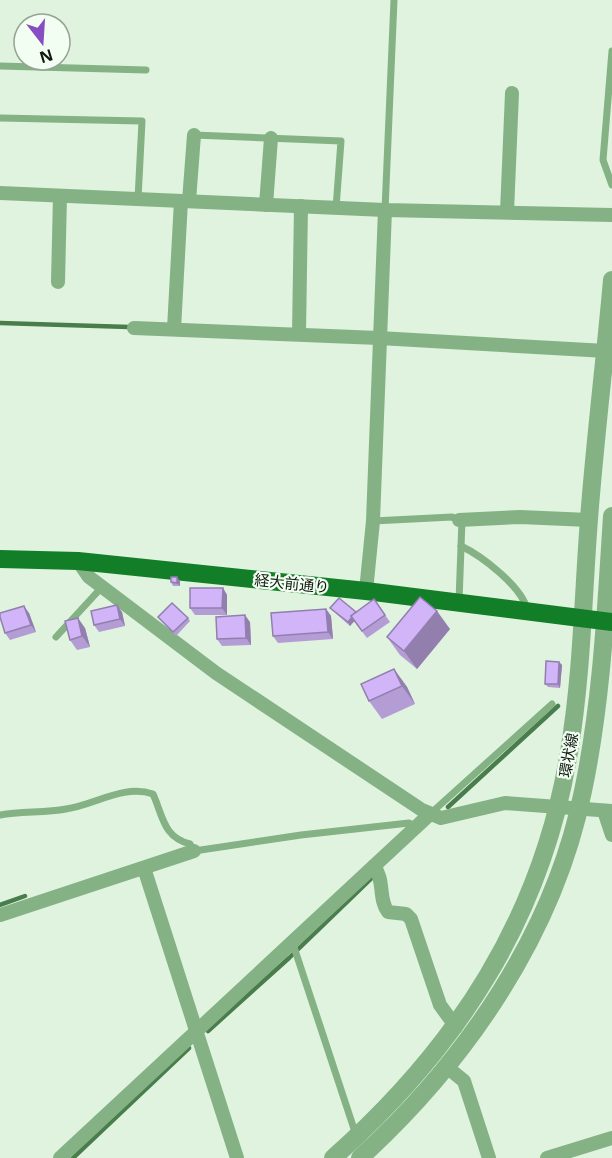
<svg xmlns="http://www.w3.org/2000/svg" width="612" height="1158" font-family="'Noto Sans','Noto Sans JP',sans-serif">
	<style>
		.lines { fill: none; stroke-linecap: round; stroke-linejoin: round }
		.stream { stroke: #497d4c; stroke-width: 4.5 }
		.service { stroke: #84b285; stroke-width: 7 }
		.minor { stroke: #84b285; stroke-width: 14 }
		.tertiary { stroke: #84b285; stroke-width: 18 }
		.primary { stroke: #127e27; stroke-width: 18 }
		.wall { fill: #b49cd5 }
		.shaded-wall { fill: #927fae }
		.building { fill: #d1b5f8; stroke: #927fae; stroke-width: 1.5 }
		.labels { text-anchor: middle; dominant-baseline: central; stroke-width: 4.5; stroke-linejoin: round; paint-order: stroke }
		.street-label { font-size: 15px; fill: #101710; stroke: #f1fef1 }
	</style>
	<rect width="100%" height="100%" fill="#dff3df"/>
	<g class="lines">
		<g class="stream">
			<path d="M0 323 129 327"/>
			<path d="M448 807 558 706"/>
			<path d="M0 905 25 896"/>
			<path d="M208 1031 289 958 376 874"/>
			<path d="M73 1158 189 1048"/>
		</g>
		<g class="service">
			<path d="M612 51 603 160 612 185"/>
			<path d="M0 66 146 70"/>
			<path d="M0 118 142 121 138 199"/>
			<path d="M194 135 341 141 336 208"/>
			<path d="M385 210 394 0"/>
			<path d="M373 521 452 517 459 520"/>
			<path d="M461 546C482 556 521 586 527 609"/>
			<path d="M459 601 462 520"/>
			<path d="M56 637 102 587"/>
			<path d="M430 814 552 704"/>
			<path d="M0 815C21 811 44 813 66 809 95 805 123 784 153 794 163 816 163 837 190 844L194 851 301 835 409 823 415 827"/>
			<path d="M292 941 356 1135"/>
		</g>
		<g class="minor">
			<path d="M0 193 385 210 612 215"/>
			<path d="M189 201 194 135"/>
			<path d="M266 205 271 138"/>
			<path d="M507 212 512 93"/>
			<path d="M58 282 60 196"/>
			<path d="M134 328 379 338 606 351"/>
			<path d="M174 329 181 201"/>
			<path d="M299 334 301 206"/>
			<path d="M459 520 520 517 589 520"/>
			<path d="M78 561 89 577 216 673 422 810 441 818 505 803 612 811"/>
			<path d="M366 591 373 521 385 210"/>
			<path d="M604 811 612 835"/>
			<path d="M374 866C385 880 378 899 388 912L406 914 411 919 440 1005 456 1027"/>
			<path d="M144 868 237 1158"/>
			<path d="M0 915 194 851"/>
			<path d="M448 1068 464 1081 489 1158"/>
			<path d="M60 1158 430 814"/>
			<path d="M547 1158 612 1138"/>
		</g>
		<g class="tertiary">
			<path d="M333 1158C457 1048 542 918 569 752 582 675 583 597 589 519 595 439 605 360 612 280"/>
			<path d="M360 1158C466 1061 554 934 583 791 602 701 606 608 612 516"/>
		</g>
		<path class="primary" d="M0 559 78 561 366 591 612 622"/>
	</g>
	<g class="wall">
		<path d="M180 581V586H173L171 582Z"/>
		<path d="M223 588 227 595V615H195L190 608Z"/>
		<path d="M374 599 390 622 367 638 354 621 350 626 333 611 330 608 356 612Z"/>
		<path d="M326 609 331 616 333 639 278 643 273 636Z"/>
		<path d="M122 612 125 626 99 632 94 625Z"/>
		<path d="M29 613 36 632 10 640 5 633Z"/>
		<path d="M158 617 188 618 190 621 176 636Z"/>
		<path d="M250 622 251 645 222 646 217 639Z"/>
		<path d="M85 628 90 647 77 650 70 640Z"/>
		<path d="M450 629 417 669 400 655 387 637Z"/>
		<path d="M559 662 562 665 560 688 548 687 545 684Z"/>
		<path d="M394 669 407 687 415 704 382 719 369 701Z"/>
	</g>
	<g class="shaded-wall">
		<path d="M177 577 180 581V586L177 583Z"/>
		<path d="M223 588 227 595V615L222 608Z"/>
		<path d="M117 605 122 612 125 626 120 619Z"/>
		<path d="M24 606 29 613 36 632 31 625Z"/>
		<path d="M326 609 331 616 333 639 328 632Z"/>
		<path d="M437 611 450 629 417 669 404 651Z"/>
		<path d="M356 612 359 616 350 626 348 622Z"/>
		<path d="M245 615 250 622 251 645 246 638Z"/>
		<path d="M78 618 85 628 90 647 82 636Z"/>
		<path d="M559 662 562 665 560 688 558 684Z"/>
		<path d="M394 669 407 687 415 704 402 686Z"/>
	</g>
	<g class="building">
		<path d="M171 577H177V583L171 582Z"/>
		<path d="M190 588H223L222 608H190Z"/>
		<path d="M420 597 437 611 404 651 387 637Z"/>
		<path d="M339 598 356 612 351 616 352 617 348 622 330 608Z"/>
		<path d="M374 599 385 615 362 631 351 616Z"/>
		<path d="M172 603 188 618 173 632 158 617Z"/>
		<path d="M117 605 120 619 94 625 91 611Z"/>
		<path d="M24 606 31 625 5 633 0 617V613Z"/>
		<path d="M326 609 328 632 273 636 271 613Z"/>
		<path d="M245 615 246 638 217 639 216 617Z"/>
		<path d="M78 618 82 636 70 640 65 621Z"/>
		<path d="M546 661 559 662 558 684H545Z"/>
		<path d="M394 669 402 686 369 701 361 684Z"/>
	</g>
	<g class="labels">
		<g class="street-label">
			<text transform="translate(292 583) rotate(6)">経大前通り</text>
			<text transform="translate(568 755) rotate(-80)">環状線</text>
		</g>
	</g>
	<g transform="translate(42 42) rotate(163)"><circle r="28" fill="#f1fef1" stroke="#97a297" stroke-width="1.5"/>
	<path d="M0-4.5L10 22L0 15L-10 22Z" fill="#874dc3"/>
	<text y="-9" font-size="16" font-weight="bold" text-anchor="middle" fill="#101710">N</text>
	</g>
</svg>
